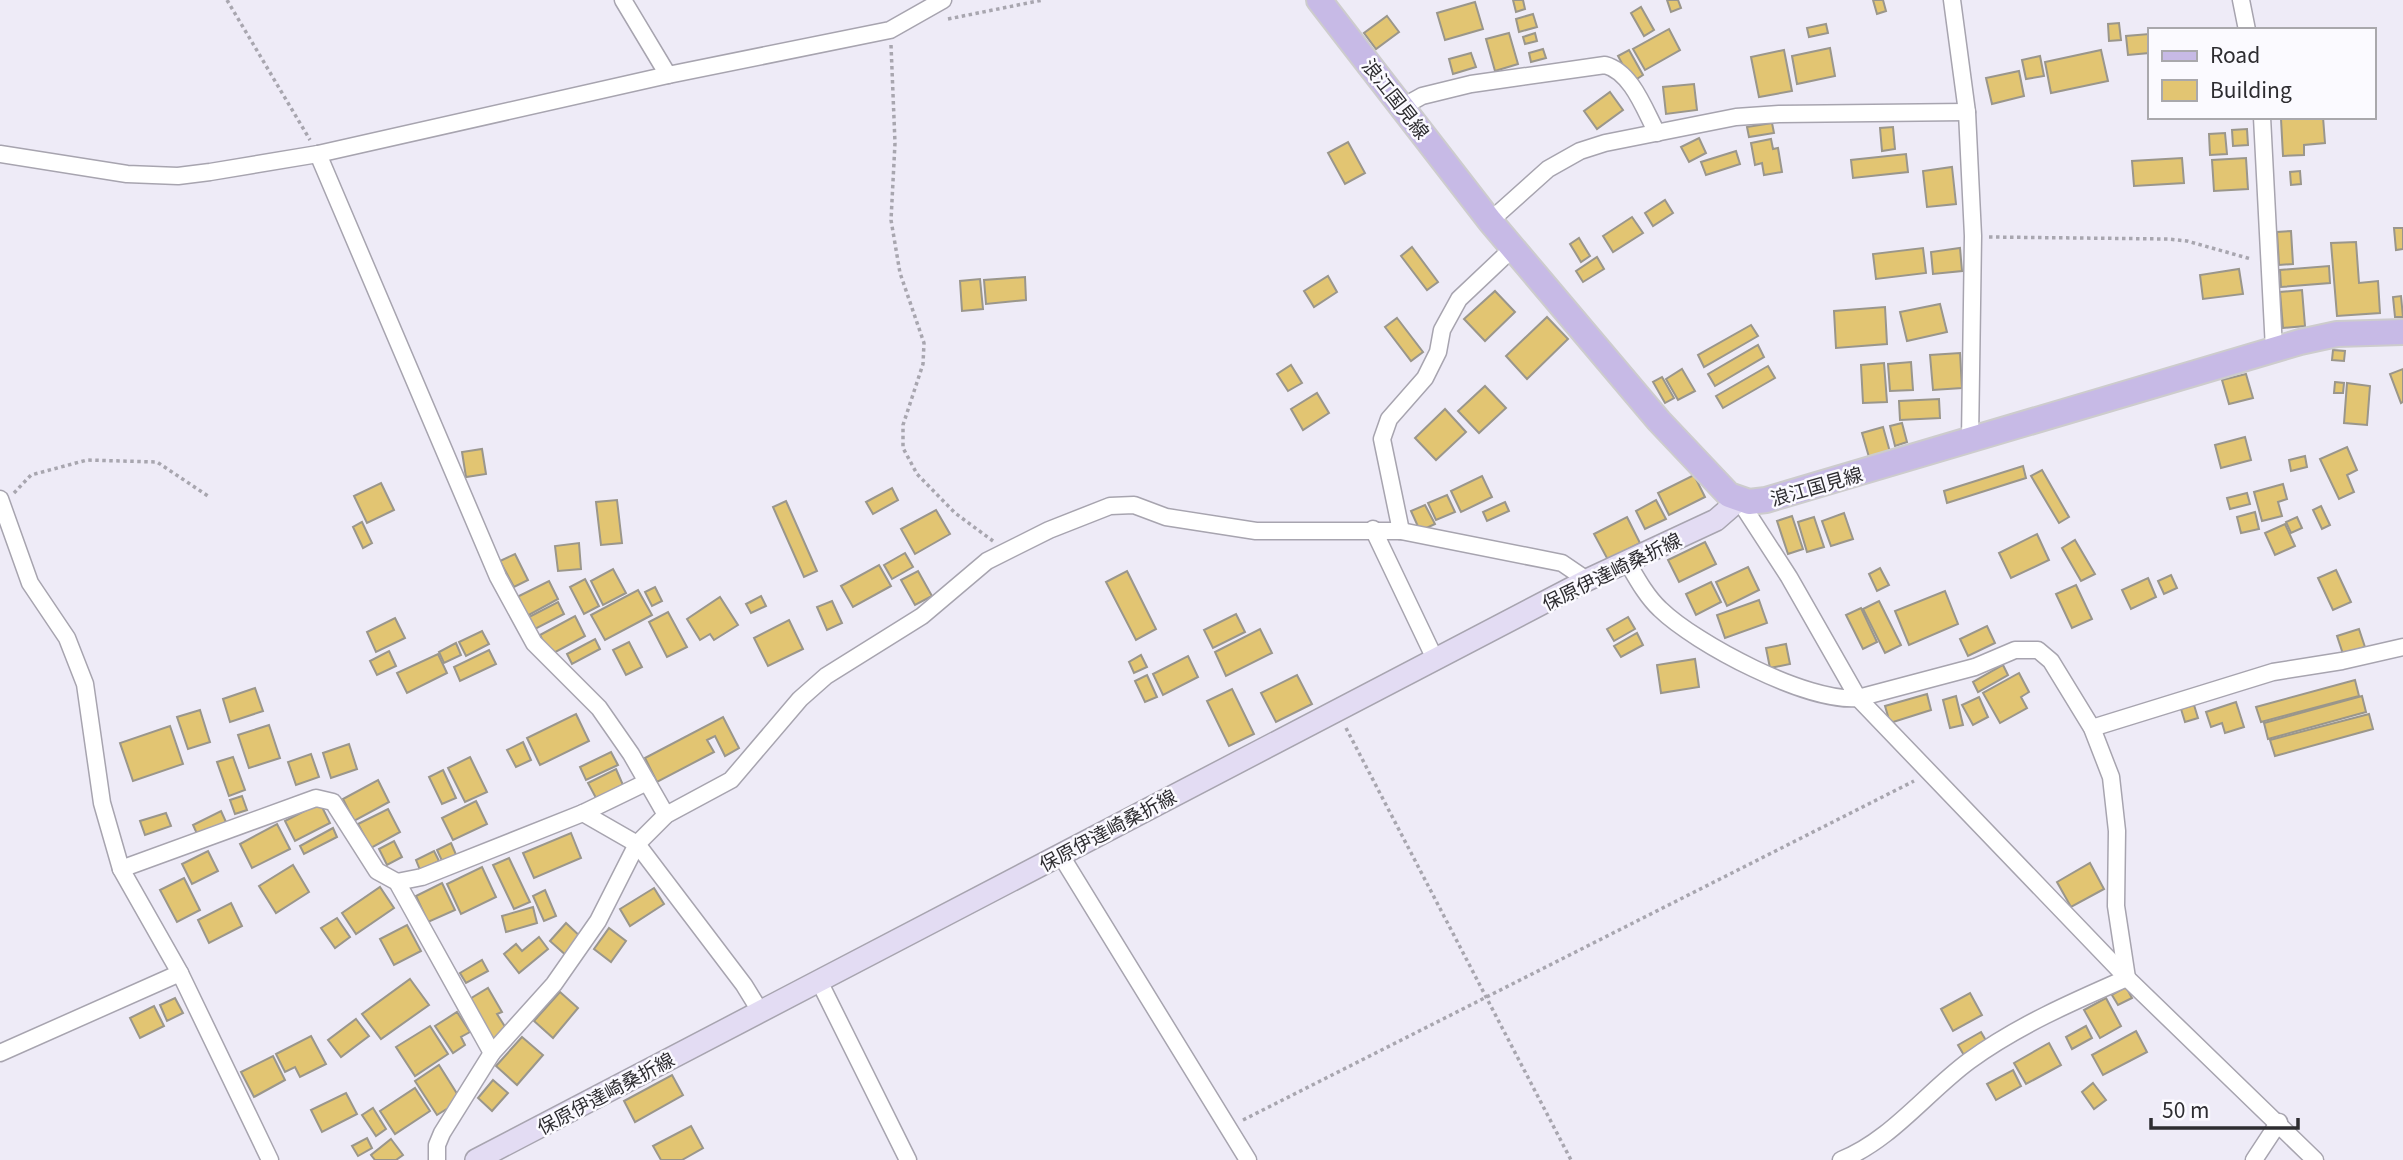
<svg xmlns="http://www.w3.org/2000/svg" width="2403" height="1160" font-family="Georgia,'Noto Sans JP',serif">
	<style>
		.building { fill: #e2c572; stroke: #9a968b; stroke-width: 2 }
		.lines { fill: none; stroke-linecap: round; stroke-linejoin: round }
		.minor-casing { stroke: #a7a4af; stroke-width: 19 }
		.secondary-casing { stroke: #a7a4af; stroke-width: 24 }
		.primary-casing { stroke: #cdcccd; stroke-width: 28 }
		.path { stroke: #a8a6af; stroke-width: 3.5; stroke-dasharray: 3.5 3.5; stroke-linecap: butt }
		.minor { stroke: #fff; stroke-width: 16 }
		.secondary { stroke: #e3dcf3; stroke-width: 21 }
		.primary { stroke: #c7bae6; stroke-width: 24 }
		.labels { text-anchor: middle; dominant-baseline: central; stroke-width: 5; stroke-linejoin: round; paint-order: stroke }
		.street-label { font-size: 19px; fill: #2d2c30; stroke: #fbfaff }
	</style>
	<rect width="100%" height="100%" fill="#eeebf7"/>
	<g class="building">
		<path d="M1513 0H1523L1525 9 1516 12Z"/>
		<path d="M1667 0H1678L1681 8 1671 12Z"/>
		<path d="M1873 0H1883L1886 11 1877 14Z"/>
		<path d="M1475 2 1483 29 1445 40 1437 13Z"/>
		<path d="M1641 7 1654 30 1644 36 1631 13Z"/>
		<path d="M1533 14 1537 27 1519 32 1516 19Z"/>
		<path d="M1387 16 1399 32 1376 49 1364 33Z"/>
		<path d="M2119 23 2121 40 2109 41 2108 24Z"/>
		<path d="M1826 24 1828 33 1809 37 1807 28Z"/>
		<path d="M1669 29 1680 50 1645 70 1633 49Z"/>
		<path d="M1509 33 1518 64 1495 71 1486 39Z"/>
		<path d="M1535 33 1537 41 1525 44 1523 37Z"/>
		<path d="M2149 34V53L2128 55 2126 36Z"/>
		<path d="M1830 48 1835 76 1797 84 1792 56Z"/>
		<path d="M1543 49 1546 58 1531 62 1529 53Z"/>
		<path d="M1629 50 1643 75 1632 82 1618 56Z"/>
		<path d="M1784 50 1792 91 1759 97 1751 57Z"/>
		<path d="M2101 50 2108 81 2051 93 2045 62Z"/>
		<path d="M1471 53 1476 67 1453 74 1449 59Z"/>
		<path d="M2040 56 2044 76 2026 79 2022 60Z"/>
		<path d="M2019 71 2024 96 1992 104 1986 78Z"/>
		<path d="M1694 84 1697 110 1666 114 1663 87Z"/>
		<path d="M1610 92 1623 110 1597 129 1584 111Z"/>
		<path d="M2323 117 2325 143 2304 145V155L2283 156 2281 119Z"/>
		<path d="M1772 123 1774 133 1749 137 1747 127Z"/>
		<path d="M1893 127 1895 149 1882 151 1880 128Z"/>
		<path d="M2247 129 2248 145 2233 146 2232 130Z"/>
		<path d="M2225 133 2227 154 2210 155 2209 134Z"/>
		<path d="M1699 138 1706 153 1689 162 1681 147Z"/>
		<path d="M1771 139 1773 149 1778 148 1782 172 1764 175 1762 163 1755 165 1751 143Z"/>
		<path d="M1348 142 1365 173 1345 184 1328 153Z"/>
		<path d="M1736 151 1740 164 1706 175 1701 162Z"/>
		<path d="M1906 154 1908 172 1853 178 1851 160Z"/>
		<path d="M2182 158 2184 183 2134 186 2132 161Z"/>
		<path d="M2246 158 2248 189 2214 191 2212 160Z"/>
		<path d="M1952 167 1956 204 1927 207 1923 171Z"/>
		<path d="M2300 171 2301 184 2291 185 2290 172Z"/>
		<path d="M1665 200 1673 213 1653 226 1645 213Z"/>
		<path d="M1632 217 1643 233 1613 252 1603 236Z"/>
		<path d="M2394 228H2403V249L2396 250Z"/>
		<path d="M2291 231 2293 264 2279 265 2277 232Z"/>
		<path d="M1579 238 1590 256 1581 262 1570 244Z"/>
		<path d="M2356 242 2359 283 2378 281 2380 313 2337 316 2331 243Z"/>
		<path d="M1412 247 1438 282 1427 290 1401 256Z"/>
		<path d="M1923 248 1926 273 1876 279 1873 254Z"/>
		<path d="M1960 248 1962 271 1933 274 1931 252Z"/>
		<path d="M1597 257 1604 269 1583 282 1576 271Z"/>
		<path d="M2329 266 2330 283 2281 287 2280 270Z"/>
		<path d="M2239 269 2243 294 2203 299 2200 275Z"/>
		<path d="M1328 276 1337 292 1314 307 1304 291Z"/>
		<path d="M1025 277 1026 300 986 304 984 280Z"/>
		<path d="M980 279 983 309 962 311 960 281Z"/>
		<path d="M2302 290 2305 326 2283 328 2280 292Z"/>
		<path d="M1495 291 1515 312 1485 341 1464 319Z"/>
		<path d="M2401 296 2403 317H2395L2393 297Z"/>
		<path d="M1940 304 1947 332 1907 341 1900 312Z"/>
		<path d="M1885 307 1887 344 1836 348 1834 311Z"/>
		<path d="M1547 317 1568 339 1527 379 1506 356Z"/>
		<path d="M1397 318 1423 352 1411 361 1385 327Z"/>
		<path d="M1751 325 1758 336 1704 367 1698 355Z"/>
		<path d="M1758 345 1764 357 1715 386 1708 374Z"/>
		<path d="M2333 350 2345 351 2344 361 2332 360Z"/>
		<path d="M1960 353 1962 388 1933 390 1930 355Z"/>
		<path d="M1911 362 1913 390 1890 391 1888 364Z"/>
		<path d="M1884 363 1887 402 1863 403 1861 365Z"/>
		<path d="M1291 365 1302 383 1288 391 1277 374Z"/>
		<path d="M1768 366 1775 378 1723 408 1716 396Z"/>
		<path d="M1682 369 1695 391 1678 400 1666 379Z"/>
		<path d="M2403 369V402L2401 403 2390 374Z"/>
		<path d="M2246 374 2253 398 2229 404 2222 380Z"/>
		<path d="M1662 377 1674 398 1665 403 1653 382Z"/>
		<path d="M2335 382 2344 383 2343 393H2334Z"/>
		<path d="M2347 383 2370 386 2367 425 2344 423Z"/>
		<path d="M1485 386 1506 408 1479 433 1458 411Z"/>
		<path d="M1317 393 1329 413 1303 430 1291 409Z"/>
		<path d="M1939 399 1940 418 1900 420 1899 401Z"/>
		<path d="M1445 409 1466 432 1436 460 1415 438Z"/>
		<path d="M1902 423 1907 442 1895 446 1890 426Z"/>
		<path d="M1883 427 1890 452 1869 457 1862 433Z"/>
		<path d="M2245 437 2251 460 2221 468 2215 445Z"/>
		<path d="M2347 447 2357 470 2347 475 2354 492 2339 499 2320 459Z"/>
		<path d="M482 449 486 474 466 477 462 452Z"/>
		<path d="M2305 456 2307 467 2291 471 2289 460Z"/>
		<path d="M2023 466 2026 478 1947 503 1944 491Z"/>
		<path d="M2042 470 2069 517 2059 523 2031 476Z"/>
		<path d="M1694 475 1705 497 1669 515 1658 493Z"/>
		<path d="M1482 476 1492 497 1461 512 1451 491Z"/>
		<path d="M381 483 394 510 367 523 354 496Z"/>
		<path d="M2283 484 2287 499 2278 502 2282 516 2262 521 2254 492Z"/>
		<path d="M892 488 898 500 873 514 866 502Z"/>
		<path d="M2247 493 2250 504 2230 509 2227 498Z"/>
		<path d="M1447 495 1455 512 1436 520 1428 503Z"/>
		<path d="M617 500 622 543 601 545 596 502Z"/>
		<path d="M1656 500 1666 519 1645 529 1636 511Z"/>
		<path d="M786 501 817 571 804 577 773 507Z"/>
		<path d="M1505 502 1509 511 1487 521 1483 512Z"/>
		<path d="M1425 505 1435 524 1420 531 1411 511Z"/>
		<path d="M2321 506 2330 525 2322 529 2313 510Z"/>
		<path d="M936 510 950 534 915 554 901 529Z"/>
		<path d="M2255 512 2259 529 2241 533 2237 517Z"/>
		<path d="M1844 513 1853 539 1831 546 1822 521Z"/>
		<path d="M1792 516 1803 549 1788 554 1777 521Z"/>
		<path d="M1627 517 1640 543 1608 560 1594 534Z"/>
		<path d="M1814 517 1824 547 1807 552 1798 522Z"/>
		<path d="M2297 517 2302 528 2291 533 2286 522Z"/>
		<path d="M362 522 372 543 363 548 353 527Z"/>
		<path d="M2285 524 2295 546 2275 555 2265 533Z"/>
		<path d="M2037 534 2049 560 2011 578 1999 553Z"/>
		<path d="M2075 540 2095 574 2081 581 2062 548Z"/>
		<path d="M1705 542 1716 564 1679 582 1668 560Z"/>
		<path d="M579 543 581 569 558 571 555 546Z"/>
		<path d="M905 553 913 567 892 579 884 565Z"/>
		<path d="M515 554 528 580 514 587 500 561Z"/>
		<path d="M879 565 891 586 853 607 841 586Z"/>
		<path d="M1748 567 1759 590 1727 606 1716 582Z"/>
		<path d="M1880 568 1889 585 1877 591 1869 574Z"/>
		<path d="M613 569 626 593 603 605 591 581Z"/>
		<path d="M2336 570 2351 602 2333 610 2318 578Z"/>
		<path d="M918 571 932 596 915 605 901 580Z"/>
		<path d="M1127 571 1156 629 1136 640 1106 582Z"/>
		<path d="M2171 575 2177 588 2164 594 2158 581Z"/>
		<path d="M2148 578 2156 597 2131 609 2122 590Z"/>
		<path d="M585 579 599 606 584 614 570 587Z"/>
		<path d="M549 581 558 599 527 616 517 597Z"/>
		<path d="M1711 582 1721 602 1696 615 1686 594Z"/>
		<path d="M2076 585 2092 619 2072 628 2056 594Z"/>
		<path d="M655 587 662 601 652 606 645 592Z"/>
		<path d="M638 590 652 615 605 640 591 615Z"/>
		<path d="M1945 591 1958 624 1909 645 1895 611Z"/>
		<path d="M761 596 766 606 751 613 746 604Z"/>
		<path d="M720 597 738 625 714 640 710 634 700 640 687 619Z"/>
		<path d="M1759 600 1767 623 1725 638 1717 615Z"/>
		<path d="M832 601 842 623 827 630 817 607Z"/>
		<path d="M1879 601 1901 645 1885 653 1863 609Z"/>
		<path d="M558 602 564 614 535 629 529 617Z"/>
		<path d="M1861 608 1877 642 1863 649 1846 615Z"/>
		<path d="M668 612 687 647 667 657 649 622Z"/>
		<path d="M1236 614 1245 632 1213 648 1204 630Z"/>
		<path d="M575 616 585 636 550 655 540 635Z"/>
		<path d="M1628 617 1635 629 1614 641 1607 629Z"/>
		<path d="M395 618 405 638 376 652 367 632Z"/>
		<path d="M789 620 803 649 768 666 754 638Z"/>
		<path d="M1987 626 1995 643 1968 656 1960 639Z"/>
		<path d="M1260 629 1272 653 1226 676 1215 652Z"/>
		<path d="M2359 629 2365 647 2343 654 2337 636Z"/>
		<path d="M482 631 489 644 466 656 459 642Z"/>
		<path d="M1637 633 1643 645 1621 657 1614 646Z"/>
		<path d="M595 639 600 649 572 664 567 654Z"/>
		<path d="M629 642 642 667 626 675 613 650Z"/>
		<path d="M456 643 461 655 444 663 439 652Z"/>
		<path d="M1786 644 1790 664 1770 668 1766 648Z"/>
		<path d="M489 650 496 664 460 681 454 667Z"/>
		<path d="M389 651 396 666 377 675 370 661Z"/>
		<path d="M438 654 447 673 407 693 397 673Z"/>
		<path d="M1141 655 1147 667 1134 673 1129 662Z"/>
		<path d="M1188 656 1198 677 1163 695 1153 674Z"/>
		<path d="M1695 659 1699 687 1661 693 1657 665Z"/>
		<path d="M2003 665 2008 675 1978 692 1973 682Z"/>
		<path d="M2019 673 2029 692 2021 697 2027 708 2000 723 1983 693Z"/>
		<path d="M1147 675 1157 697 1145 702 1135 681Z"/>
		<path d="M1297 675 1312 704 1276 722 1261 693Z"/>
		<path d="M2355 680 2359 696 2261 722 2256 707Z"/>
		<path d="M255 688 263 711 230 722 223 699Z"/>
		<path d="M1232 689 1254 734 1229 746 1207 701Z"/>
		<path d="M1927 694 1931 710 1890 723 1885 706Z"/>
		<path d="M1956 696 1963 725 1950 728 1943 700Z"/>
		<path d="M2362 696 2366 712 2268 739 2264 723Z"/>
		<path d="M1979 697 1988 717 1973 725 1962 705Z"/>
		<path d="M2236 702 2244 727 2225 733 2222 723 2211 727 2206 712Z"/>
		<path d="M2194 705 2198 718 2185 722 2181 709Z"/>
		<path d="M200 710 210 742 188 749 177 717Z"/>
		<path d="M576 714 589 741 540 765 527 738Z"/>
		<path d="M2369 714 2373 729 2275 756 2270 740Z"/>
		<path d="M723 717 739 748 725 756 715 736 707 740 714 752 657 782 645 758Z"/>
		<path d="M269 725 280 758 249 768 238 735Z"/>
		<path d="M170 726 183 764 133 781 120 743Z"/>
		<path d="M523 742 531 760 516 767 507 750Z"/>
		<path d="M349 744 357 769 331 778 323 753Z"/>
		<path d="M611 752 618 765 586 780 580 767Z"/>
		<path d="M311 754 319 777 296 785 288 762Z"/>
		<path d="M233 757 245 790 229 796 217 762Z"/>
		<path d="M470 757 487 792 465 802 448 768Z"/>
		<path d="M616 769 623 785 596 798 588 783Z"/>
		<path d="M443 770 456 798 442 804 429 777Z"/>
		<path d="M378 780 389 802 354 821 343 799Z"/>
		<path d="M242 796 247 810 235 814 230 800Z"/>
		<path d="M476 801 487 824 453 840 442 818Z"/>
		<path d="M320 803 330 823 295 841 285 821Z"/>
		<path d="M388 809 400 832 371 848 358 824Z"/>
		<path d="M221 811 226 822 198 836 193 825Z"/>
		<path d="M166 813 171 826 145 835 140 821Z"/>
		<path d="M277 824 290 849 252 868 240 844Z"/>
		<path d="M333 828 337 837 304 854 300 846Z"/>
		<path d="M571 833 581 858 534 878 523 853Z"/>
		<path d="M394 841 402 857 387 865 379 849Z"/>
		<path d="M451 843 457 857 443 863 437 850Z"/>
		<path d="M208 851 218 871 192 884 182 864Z"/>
		<path d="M434 851 439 861 420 870 416 860Z"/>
		<path d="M509 858 530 902 514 909 493 865Z"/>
		<path d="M2090 863 2104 889 2071 907 2057 882Z"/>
		<path d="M293 865 309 892 276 913 259 886Z"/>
		<path d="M482 867 496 897 461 914 447 884Z"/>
		<path d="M184 878 200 910 177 922 160 890Z"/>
		<path d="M442 883 455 910 428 922 416 896Z"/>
		<path d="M380 887 394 908 356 934 342 913Z"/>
		<path d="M654 888 664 904 630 926 620 909Z"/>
		<path d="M545 890 556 916 544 921 533 896Z"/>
		<path d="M231 903 242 926 209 943 198 920Z"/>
		<path d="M533 907 537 923 506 932 502 916Z"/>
		<path d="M337 918 350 937 335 948 321 928Z"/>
		<path d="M566 923 584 940 568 957 550 941Z"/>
		<path d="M407 925 421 951 394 965 380 939Z"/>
		<path d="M609 928 626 941 611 962 594 949Z"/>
		<path d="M539 937 548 949 519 973 504 954 516 944 522 951Z"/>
		<path d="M482 960 488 971 466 983 460 973Z"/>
		<path d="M410 979 429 1005 381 1039 362 1014Z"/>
		<path d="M2126 987 2132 998 2118 1005 2112 995Z"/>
		<path d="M488 988 502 1012 497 1014 509 1033 494 1043 468 1000Z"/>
		<path d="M560 992 578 1008 553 1038 534 1021Z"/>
		<path d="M1970 993 1982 1015 1953 1031 1941 1009Z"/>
		<path d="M175 998 183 1013 167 1021 160 1005Z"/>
		<path d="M2106 998 2121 1026 2100 1038 2084 1010Z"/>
		<path d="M154 1006 164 1026 140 1038 130 1018Z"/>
		<path d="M457 1012 470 1032 461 1037 465 1045 453 1053 435 1026Z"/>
		<path d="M356 1019 369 1036 341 1057 328 1040Z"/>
		<path d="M430 1026 448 1054 415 1076 396 1047Z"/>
		<path d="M2086 1026 2092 1038 2072 1049 2066 1037Z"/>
		<path d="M2136 1031 2147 1052 2103 1075 2092 1055Z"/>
		<path d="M1981 1032 1988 1044 1965 1057 1958 1045Z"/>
		<path d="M311 1036 326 1064 300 1077 295 1067 285 1072 276 1054Z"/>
		<path d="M522 1037 543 1055 517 1085 496 1066Z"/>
		<path d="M2049 1043 2061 1065 2026 1084 2014 1063Z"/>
		<path d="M273 1056 285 1080 254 1097 241 1072Z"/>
		<path d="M439 1065 461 1100 437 1115 415 1081Z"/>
		<path d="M2013 1070 2021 1086 1996 1100 1987 1084Z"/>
		<path d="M672 1075 683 1095 635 1122 624 1101Z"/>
		<path d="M493 1080 508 1093 492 1111 478 1098Z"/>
		<path d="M2093 1083 2106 1100 2094 1109 2082 1092Z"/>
		<path d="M415 1088 430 1111 395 1134 380 1111Z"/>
		<path d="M346 1093 357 1114 322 1132 311 1110Z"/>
		<path d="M373 1108 386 1129 376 1136 362 1115Z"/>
		<path d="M691 1126 703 1148 682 1160H661L653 1146Z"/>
		<path d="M367 1138 372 1148 358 1156 352 1146Z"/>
		<path d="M391 1139 403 1155 396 1160H375L371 1155Z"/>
	</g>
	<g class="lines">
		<g class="minor-casing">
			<g id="minor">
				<path d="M623 0 668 75"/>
				<path d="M1952 0 1967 112 1973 236 1970 440"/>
				<path d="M2241 0 2247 30"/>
				<path d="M1404 106 1422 96 1471 84 1605 65C1632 72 1645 111 1657 133"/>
				<path d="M2262 117 2274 349"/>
				<path d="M0 154 127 174 178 176 210 172 318 154 668 75 890 30 943 0"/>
				<path d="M318 154 498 577 534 643 599 708 631 754 666 815"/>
				<path d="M1490 221 1548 169 1580 151 1605 143 1736 117 1779 114 1967 112"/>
				<path d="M0 499 30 583 67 638 85 684 102 803 121 869 180 973 270 1160"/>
				<path d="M1739 500 1789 577 1858 698 2127 978 2315 1160"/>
				<path d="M1373 529 1435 659"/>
				<path d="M1401 531 1382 439 1389 419 1425 378 1438 352 1442 330 1459 299 1514 247"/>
				<path d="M1626 560C1636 577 1646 596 1660 609 1696 644 1808 703 1858 698L1975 667 2015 650H2038L2051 661 2092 728 2111 777 2117 831 2116 906 2127 978C2072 1002 2017 1026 1969 1061 1927 1092 1890 1141 1841 1160"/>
				<path d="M2092 728 2273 672 2342 661 2403 647"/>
				<path d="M583 813 647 782"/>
				<path d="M1060 854 1248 1160"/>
				<path d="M121 869 316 798 333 802 377 871 397 882 492 1053"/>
				<path d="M397 882 422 877 583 813 637 844 744 985 760 1011"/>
				<path d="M819 981 908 1160"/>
				<path d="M0 1053 180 973"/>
				<path d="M437 1160V1145L442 1133 492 1053 554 984 598 921 637 844 666 815 731 780 800 699 826 676 922 616 987 561 1049 530 1110 506 1134 505 1166 517 1256 531H1401L1562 563 1587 580"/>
				<path d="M2254 1160 2279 1122"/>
			</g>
		</g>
		<g class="secondary-casing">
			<path id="secondary" d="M476 1160 1587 580 1716 520 1739 500"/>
		</g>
		<g class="primary-casing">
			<path id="primary" d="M1319 0 1490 221 1659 421 1729 495 1749 502 1766 500 2300 342 2337 334 2403 332"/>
		</g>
		<g class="path">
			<path d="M227 0 310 140"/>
			<path d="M948 19 1043 0"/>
			<path d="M891 45 895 143 891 220 900 273 924 343 923 364 903 425V448L917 474 955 513 993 541"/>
			<path d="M1989 237 2168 239 2187 241 2251 259"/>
			<path d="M14 493 31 475 87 460 157 462 208 496"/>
			<path d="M1346 728 1571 1160"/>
			<path d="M1243 1120 1914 781"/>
		</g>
		<use href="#minor" class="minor"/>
		<use href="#secondary" class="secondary"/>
		<use href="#primary" class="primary"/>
	</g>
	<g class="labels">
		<g class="street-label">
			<text transform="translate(1397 98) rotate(52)">浪江国見線</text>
			<text transform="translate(1816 485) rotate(-16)">浪江国見線</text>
			<text transform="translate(1611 570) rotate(-26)">保原伊達崎桑折線</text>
			<text transform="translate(1107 829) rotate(-28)">保原伊達崎桑折線</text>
			<text transform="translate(605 1092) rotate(-28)">保原伊達崎桑折線</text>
		</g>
	</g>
	<rect x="2148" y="28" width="228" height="91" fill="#fbfaff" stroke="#a9a8ac" stroke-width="2"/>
	<rect x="2162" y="51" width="35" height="10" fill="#c7bae6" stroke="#a9a8ac" stroke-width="2"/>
	<text x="2210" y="63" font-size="21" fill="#2d2c30">Road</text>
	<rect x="2162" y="80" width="35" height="21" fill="#e2c572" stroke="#a9a8ac" stroke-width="2"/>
	<text x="2210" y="98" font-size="21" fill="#2d2c30">Building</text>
	<path d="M2151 1118v10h147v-10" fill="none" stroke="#2d2c30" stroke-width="3.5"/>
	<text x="2162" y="1118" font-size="21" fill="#2d2c30" stroke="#fbfaff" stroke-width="5" paint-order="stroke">50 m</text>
</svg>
